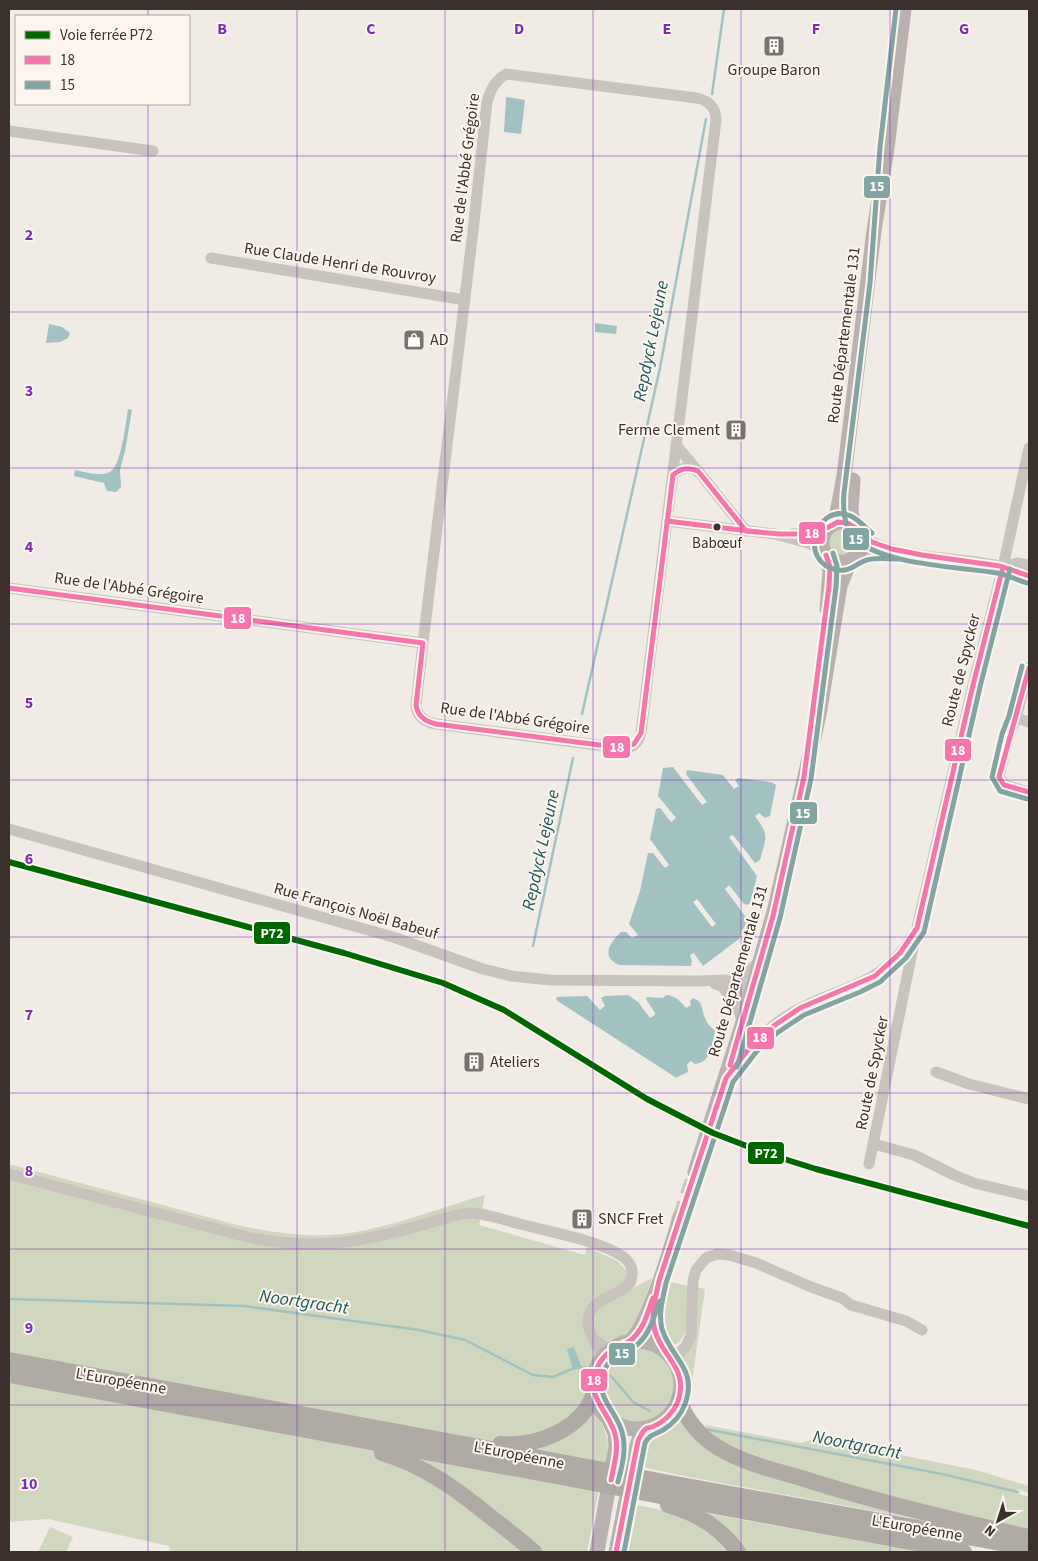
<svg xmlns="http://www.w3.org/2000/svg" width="1038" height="1561" font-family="'Source Sans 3',sans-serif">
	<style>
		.green { fill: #d1d6bf }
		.water { fill: #a1c2c1; fill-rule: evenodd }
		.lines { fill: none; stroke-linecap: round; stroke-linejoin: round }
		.stream { stroke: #a1c2c1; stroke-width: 2.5 }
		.major-tunnel { stroke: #ccc6c0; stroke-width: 15; stroke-dasharray: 15 8; stroke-linecap: butt }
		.minor { stroke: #c9c3be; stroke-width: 11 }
		.major { stroke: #b8b1ad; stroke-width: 15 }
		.highway { stroke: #afaaa4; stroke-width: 16 }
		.highway-bridge { stroke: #afaaa4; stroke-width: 16 }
		.bus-1-casing { stroke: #fbf5ee; stroke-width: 9 }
		.bus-2-casing { stroke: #fbf5ee; stroke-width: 9 }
		.bus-1 { stroke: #f576aa; stroke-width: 5 }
		.bus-2 { stroke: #82a4a2; stroke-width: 5 }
		.rail-1-casing { stroke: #fbf5ee; stroke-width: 10 }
		.rail-1 { stroke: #060; stroke-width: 6 }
		.grid { fill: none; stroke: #7b2cbf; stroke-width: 1; stroke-opacity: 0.55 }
		.bus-dot { fill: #3b302b; stroke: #fbf5ee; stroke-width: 2 }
		.labels { text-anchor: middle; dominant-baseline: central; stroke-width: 4; stroke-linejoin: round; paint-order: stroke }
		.bus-label { font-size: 15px; fill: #3b302b; stroke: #fbf5ee }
		.poi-label { font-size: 16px; fill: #3b302b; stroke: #fbf5ee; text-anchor: start }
		.street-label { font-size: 16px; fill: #3b302b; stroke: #fbf5ee }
		.water-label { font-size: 18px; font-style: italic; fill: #1f5a5e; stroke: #fbf5ee }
		.grid-label { font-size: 16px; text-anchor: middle; font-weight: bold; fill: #7b2cbf; stroke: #fbf5ee; stroke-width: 4; stroke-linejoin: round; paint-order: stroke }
		.line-badge { stroke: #fbf5ee; stroke-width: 2 }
		.badge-label { font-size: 14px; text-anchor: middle; font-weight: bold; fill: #fff }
	</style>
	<rect width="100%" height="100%" fill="#f0ebe5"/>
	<g class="green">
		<circle cx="842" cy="542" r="13"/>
		<path d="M9 1164 241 1226C270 1232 299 1236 329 1235 382 1232 434 1209 485 1195L479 1225 585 1255 587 1247 617 1261 627 1271 626 1276 633 1288 652 1278 639 1319 629 1334 610 1340 595 1354 586 1374 587 1399 603 1426 608 1441 607 1456 596 1504 587 1552H171L169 1546 48 1519 9 1522Z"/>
		<path d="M666 1281 689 1286C689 1301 692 1340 673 1345L661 1333 659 1325Z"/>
		<path d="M695 1287 705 1289 689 1404 690 1382 682 1359 692 1342Z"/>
		<circle cx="637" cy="1385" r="38"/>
		<path d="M677 1414 696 1436 956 1526 689 1477 638 1466 640 1455 648 1437 668 1424Z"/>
		<path d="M705 1425 801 1443 816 1438 976 1470 1029 1486V1493L1017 1489 1016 1493 1029 1497V1531L977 1520 752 1458 712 1436Z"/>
		<path d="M630 1505C663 1506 707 1525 727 1552H621Z"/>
		<path d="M694 1511 920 1552H742Z"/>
		<path d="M50 1527 73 1537 66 1552H38Z"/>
	</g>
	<g class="water">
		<path d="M506 97 525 100 521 134 504 132Z"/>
		<path d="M595 323 617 326 616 334 595 332Z"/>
		<path d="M49 324 62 327 70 333 68 338 60 342 46 343Z"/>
		<path d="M128 409 132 410 125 451 120 470 121 487 116 492 107 491 104 483 74 476 75 470C85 472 100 477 110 472 121 467 126 422 128 409Z"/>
		<path d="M673 767 702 805 707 802 686 774 687 770 723 775 734 789 739 786 735 780 738 778 771 782 776 785 770 816 765 818 759 813 755 816C770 837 766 836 760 860L755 863 733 835 729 837 757 876 750 903 747 905 744 904 729 885 725 889 745 916 746 922 739 939 703 966 694 953 690 955 692 961 691 966 619 965C600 956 610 943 621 932H626L632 938 638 935 629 924 640 891 648 853H653L665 868 669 865 650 839 656 809 660 808 671 822 676 818 658 796 663 768ZM697 899 716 924 712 927 693 902Z"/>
		<path d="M628 995 638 1002 650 1018 655 1015V1013L646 999 647 997 663 998 666 995C676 996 680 1001 686 1008L691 1005 690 1001 693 998C704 1002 701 1009 705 1018 707 1024 711 1027 715 1031 712 1044 711 1063 695 1064L691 1061 687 1064 688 1072 675 1078V1077L556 1000 557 997 587 996 600 1010 605 1006 601 998 605 996Z"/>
		<path d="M574 1347 582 1368 573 1370 567 1349Z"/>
	</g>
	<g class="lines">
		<g class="stream">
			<path d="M712 94 724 9"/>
			<path d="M582 714 660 368 706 119"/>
			<path d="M533 946 573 758"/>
			<path d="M9 1299 244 1306 419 1330 465 1340 533 1375 553 1377 574 1368 585 1367"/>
			<path d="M611 1376 633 1402 650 1411"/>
			<path d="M705 1429 942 1474 1018 1492"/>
		</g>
		<path class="major-tunnel" d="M680 1217 695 1172"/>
		<g class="minor">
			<path d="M9 131 153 151"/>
			<path d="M211 258 465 300"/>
			<path d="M676 445 697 470"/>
			<path d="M673 475C681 467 688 466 698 471L746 531"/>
			<path d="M667 521 775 534 808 543 824 552"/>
			<path d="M792 534 812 533 827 528"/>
			<path d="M860 534C894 562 962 555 1003 567 1012 569 1020 573 1029 576"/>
			<path d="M857 555 870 551 887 552"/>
			<path d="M1003 567 1017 563 1029 565"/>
			<path d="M9 588 423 643 416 705C417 717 425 722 436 724L620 748C631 749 638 744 641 733L716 120C716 107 709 101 697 98L506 74C494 82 491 89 487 102L473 231 423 643"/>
			<path d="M1029 668 1016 718 1009 736 999 777 1004 785 1029 792"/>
			<path d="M1016 718 1029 722"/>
			<path d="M9 829 393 937 483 969 511 976 550 980 699 981 724 980 735 982 752 990"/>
			<path d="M731 981 748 973 759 961"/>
			<path d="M715 984 751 995"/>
			<path d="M724 989 735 1002 743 1022"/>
			<path d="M730 1072C748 1049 767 1027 793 1012 840 985 882 988 913 935"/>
			<path d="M936 1072 969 1084 1029 1099"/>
			<path d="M874 1144 914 1155 954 1175 974 1183 1029 1196"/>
			<path d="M869 1164 917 928 973 685 1003 567 1029 448"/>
			<path d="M9 1174 247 1237C329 1255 383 1236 460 1214L472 1213C489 1214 507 1221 524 1225 551 1232 600 1241 622 1256 628 1260 633 1267 632 1275 632 1297 590 1292 588 1321 587 1336 601 1345 602 1359"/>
			<path d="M595 1340 606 1348 613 1349"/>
			<path d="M673 1360 686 1346 691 1335 693 1281 696 1270 706 1258 717 1254 729 1255 756 1263 811 1287 842 1298 851 1305 906 1321 922 1330"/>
		</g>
		<g class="major">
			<path d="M853 480 851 511 854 526"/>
			<circle cx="842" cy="542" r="20"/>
			<path d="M831 525 837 513 844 476 874 231 887 148 904 9"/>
			<path d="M826 555 830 571 827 609"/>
			<path d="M695 1172 743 1022 775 908 819 715 840 586 850 561"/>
			<path d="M655 1306C652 1323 655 1336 665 1351"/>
			<circle cx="637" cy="1385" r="44"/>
			<path d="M629 1342C649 1327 672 1244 680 1217"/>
			<path d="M597 1552 616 1446 615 1433 608 1418"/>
			<path d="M616 1552 637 1445 641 1435 646 1428"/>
		</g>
		<g class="highway">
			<path d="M9 1360 588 1467"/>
			<path d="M9 1375 588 1482"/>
			<path d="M679 1399C685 1419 701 1438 719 1448 743 1463 774 1470 801 1478 876 1502 952 1520 1029 1537"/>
			<path d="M500 1444C536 1447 582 1430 594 1393"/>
			<path d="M382 1453C424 1465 459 1491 492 1518 506 1529 521 1540 534 1552"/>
			<path d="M659 1481 1029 1548"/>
			<path d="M655 1495 964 1552"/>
			<path d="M668 1505C696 1513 721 1528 738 1552"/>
		</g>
		<g class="highway-bridge">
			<path d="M588 1467 659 1481"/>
			<path d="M588 1482 655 1495"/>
		</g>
		<g class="bus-1-casing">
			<g id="bus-1">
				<path d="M667 521 757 532"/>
				<path d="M9 588 423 643 416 705C418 717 425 721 436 724L623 748 634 744 641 733 673 475C681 468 688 467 698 471L746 531 780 534H807L819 532 838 522 847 523 856 528 872 542 892 549 922 555 1000 566 1029 576"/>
				<path d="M1029 668 999 777 1004 785 1029 792"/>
				<path d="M730 1065 773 916 804 777 829 586 830 567 826 555"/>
				<path d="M611 1480C614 1465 619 1449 615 1434 609 1412 588 1399 595 1374 598 1362 607 1351 619 1346 625 1343 631 1342 635 1336 645 1326 648 1310 653 1298"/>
				<path d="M616 1552 638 1441C640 1437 642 1431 647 1428 648 1428 653 1427 654 1426 664 1422 674 1412 678 1401 689 1369 663 1358 655 1331 650 1315 656 1297 659 1281L726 1078 751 1046 772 1027 800 1008 875 976 900 953 917 928 973 685 1003 567"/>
			</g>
		</g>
		<g class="bus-2-casing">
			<g id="bus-2">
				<path d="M896 9 880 147 870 283 844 493C843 508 843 525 854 537 878 565 961 567 997 573 1007 575 1017 580 1027 583"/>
				<path d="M872 533C865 527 859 520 851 516 815 501 797 564 838 570 851 572 856 563 867 560 876 557 888 559 898 559"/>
				<path d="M1022 666 1009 716 1002 734 992 777 1000 791 1027 799"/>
				<path d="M737 1067 780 918 811 779 836 587 837 566 833 553"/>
				<path d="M618 1482C622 1466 627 1449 622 1432 617 1412 597 1399 602 1377 608 1352 627 1356 640 1342 651 1331 654 1315 660 1301"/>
				<path d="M624 1552 645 1443C650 1434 654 1435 663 1430 673 1424 681 1415 685 1404 698 1368 671 1359 662 1329 658 1314 663 1298 666 1283L733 1082 757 1051 777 1033 804 1015 860 992 880 982 906 958 924 932 980 687 1010 569"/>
			</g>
		</g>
		<use href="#bus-1" class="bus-1"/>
		<use href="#bus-2" class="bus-2"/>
		<g class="rail-1-casing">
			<path id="rail-1" d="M9 862 344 953 443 983 504 1010 647 1099 713 1133 765 1153 816 1169 1029 1226"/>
		</g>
		<use href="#rail-1" class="rail-1"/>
	</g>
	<path class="grid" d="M148 9V16M297 9V1552M445 9V1552M593 9V1552M741 9V1552M890 9V1552M148 104V1552M9 156H1029M9 312H1029M9 468H1029M9 624H1029M9 780H1029M9 937H1029M9 1093H1029M9 1249H1029M9 1405H1029"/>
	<defs>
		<g id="building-square" transform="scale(1.125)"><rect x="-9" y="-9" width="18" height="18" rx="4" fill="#7a716c" stroke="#fbf5ee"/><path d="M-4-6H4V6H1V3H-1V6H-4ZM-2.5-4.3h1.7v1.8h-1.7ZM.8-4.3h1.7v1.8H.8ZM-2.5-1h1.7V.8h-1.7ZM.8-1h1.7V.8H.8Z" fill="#fff"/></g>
		<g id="shop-square" transform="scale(1.125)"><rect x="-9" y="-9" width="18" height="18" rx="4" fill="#7a716c" stroke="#fbf5ee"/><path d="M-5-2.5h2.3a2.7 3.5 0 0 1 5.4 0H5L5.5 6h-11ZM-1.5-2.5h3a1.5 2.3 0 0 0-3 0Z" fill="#fff"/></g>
	</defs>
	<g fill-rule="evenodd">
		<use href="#building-square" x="774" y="46"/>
		<use href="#shop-square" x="414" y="340"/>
		<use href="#building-square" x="736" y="430"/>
		<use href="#building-square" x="474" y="1062"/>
		<use href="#building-square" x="582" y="1219"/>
	</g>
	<circle class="bus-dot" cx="717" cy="527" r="4.5"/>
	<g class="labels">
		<g class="bus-label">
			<text x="717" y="543">Babœuf</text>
		</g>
		<g class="poi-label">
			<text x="774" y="70" text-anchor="middle">Groupe Baron</text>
			<text x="430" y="340">AD</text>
			<text x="720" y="430" text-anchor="end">Ferme Clement</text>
			<text x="490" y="1062">Ateliers</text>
			<text x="598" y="1219">SNCF Fret</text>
		</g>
		<g class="street-label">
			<text transform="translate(465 168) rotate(-83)">Rue de l'Abbé Grégoire</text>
			<text transform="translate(340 263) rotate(9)">Rue Claude Henri de Rouvroy</text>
			<text transform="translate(844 335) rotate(-83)">Route Départementale 131</text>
			<text transform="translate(129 588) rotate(8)">Rue de l'Abbé Grégoire</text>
			<text transform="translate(961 670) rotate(-76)">Route de Spycker</text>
			<text transform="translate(515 718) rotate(8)">Rue de l'Abbé Grégoire</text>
			<text transform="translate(356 911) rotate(16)">Rue François Noël Babeuf</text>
			<text transform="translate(738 971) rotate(-74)">Route Départementale 131</text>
			<text transform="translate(872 1073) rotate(-79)">Route de Spycker</text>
			<text transform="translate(121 1381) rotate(10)">L'Européenne</text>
			<text transform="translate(519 1455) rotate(11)">L'Européenne</text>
			<text transform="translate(917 1528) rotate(10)">L'Européenne</text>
		</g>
		<g class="water-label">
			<text transform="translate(651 341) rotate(-79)">Repdyck Lejeune</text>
			<text transform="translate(541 850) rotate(-78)">Repdyck Lejeune</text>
			<text transform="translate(304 1302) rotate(8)">Noortgracht</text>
			<text transform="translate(857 1445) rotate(11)">Noortgracht</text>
		</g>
	</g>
	<g class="grid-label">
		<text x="222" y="34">B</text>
		<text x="371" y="34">C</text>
		<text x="519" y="34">D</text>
		<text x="667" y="34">E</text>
		<text x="816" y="34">F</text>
		<text x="964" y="34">G</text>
		<text x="29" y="240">2</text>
		<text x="29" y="396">3</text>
		<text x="29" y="552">4</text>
		<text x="29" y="708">5</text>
		<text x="29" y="864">6</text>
		<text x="29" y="1020">7</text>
		<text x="29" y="1176">8</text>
		<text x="29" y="1333">9</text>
		<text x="29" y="1489">10</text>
	</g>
	<g class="line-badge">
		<rect x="863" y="175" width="28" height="24" rx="5" fill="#82a4a2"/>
		<rect x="798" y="521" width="28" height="24" rx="5" fill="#f576aa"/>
		<rect x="842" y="527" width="28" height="24" rx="5" fill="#82a4a2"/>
		<rect x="223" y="606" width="29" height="24" rx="5" fill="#f576aa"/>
		<rect x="602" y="735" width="29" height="24" rx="5" fill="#f576aa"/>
		<rect x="944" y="738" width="28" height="24" rx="5" fill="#f576aa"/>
		<rect x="789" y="801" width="29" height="24" rx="5" fill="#82a4a2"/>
		<rect x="253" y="921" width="38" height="24" rx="5" fill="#060"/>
		<rect x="746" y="1026" width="29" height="24" rx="5" fill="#f576aa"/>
		<rect x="747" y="1141" width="38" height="24" rx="5" fill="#060"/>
		<rect x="608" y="1342" width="28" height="24" rx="5" fill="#82a4a2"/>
		<rect x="580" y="1368" width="28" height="24" rx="5" fill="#f576aa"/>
	</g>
	<g class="badge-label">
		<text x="877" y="191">15</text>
		<text x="812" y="538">18</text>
		<text x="856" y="544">15</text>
		<text x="238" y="623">18</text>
		<text x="617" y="752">18</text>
		<text x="958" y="755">18</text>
		<text x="803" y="818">15</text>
		<text x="272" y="938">P72</text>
		<text x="760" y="1042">18</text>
		<text x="766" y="1158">P72</text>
		<text x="622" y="1358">15</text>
		<text x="594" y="1385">18</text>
	</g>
	<rect width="1038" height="1561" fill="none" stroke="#3b302b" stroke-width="20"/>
	<rect x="15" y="15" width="175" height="90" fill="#fbf5ee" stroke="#aea6a0"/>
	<rect x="25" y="31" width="25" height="8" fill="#006600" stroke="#aea6a0"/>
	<text x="60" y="40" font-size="15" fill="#3b302b">Voie ferrée P72</text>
	<rect x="25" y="56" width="25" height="8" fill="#f576aa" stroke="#aea6a0"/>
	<text x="60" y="65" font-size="15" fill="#3b302b">18</text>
	<rect x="25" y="81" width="25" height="8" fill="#82a4a2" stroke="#aea6a0"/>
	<text x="60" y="90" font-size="15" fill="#3b302b">15</text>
	<g transform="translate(998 1521) rotate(219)" stroke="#fbf5ee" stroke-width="4" paint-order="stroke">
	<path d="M0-4L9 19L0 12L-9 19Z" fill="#3b302b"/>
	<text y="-8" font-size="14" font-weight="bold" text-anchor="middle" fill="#3b302b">N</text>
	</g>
</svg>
